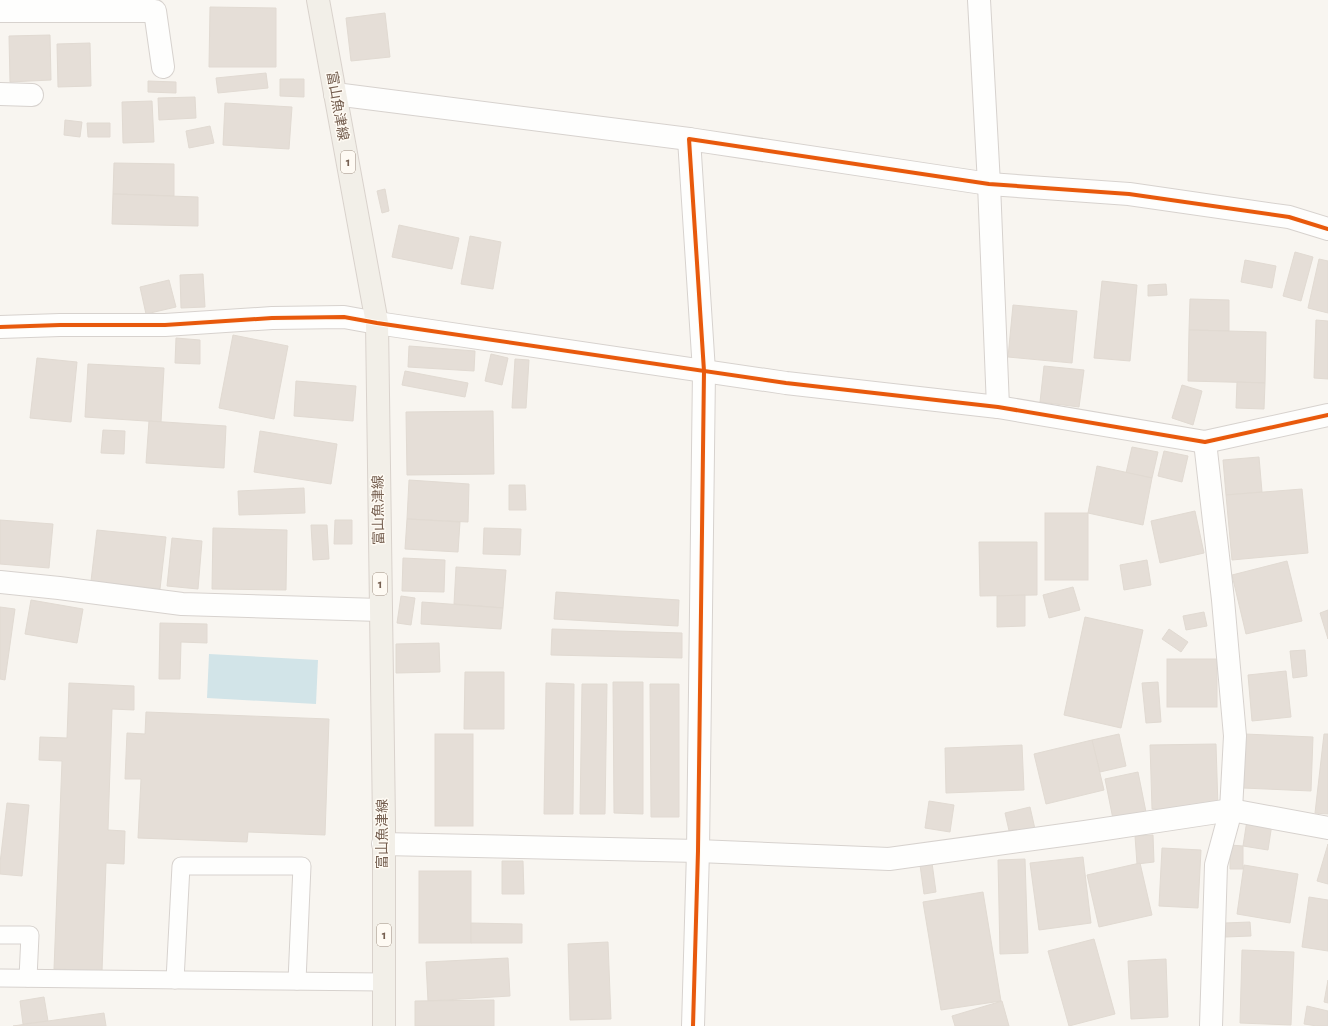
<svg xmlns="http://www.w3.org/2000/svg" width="1328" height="1026" font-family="'Alegreya Sans','Noto Sans JP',sans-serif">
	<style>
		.water { fill: #d2e4e8 }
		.building { fill: #e5ded7; stroke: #e1dad2 }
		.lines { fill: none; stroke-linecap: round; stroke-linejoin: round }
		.service-casing { stroke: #d7d2ce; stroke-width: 19 }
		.minor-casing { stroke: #d7d2ce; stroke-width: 24 }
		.primary-casing { stroke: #d9d2cc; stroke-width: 24 }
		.service { stroke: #fefefd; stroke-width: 17 }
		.minor { stroke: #fefefd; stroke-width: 22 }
		.primary { stroke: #f2efe8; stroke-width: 22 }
		.cycleway-casing { stroke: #fefaf3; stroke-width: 6 }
		.cycleway { stroke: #e8590c; stroke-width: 4 }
		.labels { text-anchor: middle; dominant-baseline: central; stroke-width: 3; stroke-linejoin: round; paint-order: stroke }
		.shield { fill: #fefaf3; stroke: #9e8e81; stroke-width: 1 }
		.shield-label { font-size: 13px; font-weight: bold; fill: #755f50 }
		.street-label { font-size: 14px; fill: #755f50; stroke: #fefaf3 }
	</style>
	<rect width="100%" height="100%" fill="#f8f5f0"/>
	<path class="water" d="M209 654 318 660 316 704 207 698Z"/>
	<g class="building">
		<path d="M210 7 276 8V67H209Z"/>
		<path d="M385 13 390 57 351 61 346 18Z"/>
		<path d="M50 35 51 80 10 82 9 36Z"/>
		<path d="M90 43 91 86 58 87 57 44Z"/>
		<path d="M266 73 268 88 218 93 216 78Z"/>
		<path d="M280 79H304V97L280 96Z"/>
		<path d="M148 81 176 82V93L148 92Z"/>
		<path d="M195 97 196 118 159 120 158 98Z"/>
		<path d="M152 101 154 142 123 143 122 102Z"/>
		<path d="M225 103 292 107 289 149 223 145Z"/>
		<path d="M65 120 82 122 80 137 64 135Z"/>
		<path d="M87 123H110V137H88Z"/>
		<path d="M210 126 214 143 189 148 186 131Z"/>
		<path d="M114 163 174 164V196L113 194Z"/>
		<path d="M385 189 389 211 382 213 377 191Z"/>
		<path d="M113 194 198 197V226L112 224Z"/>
		<path d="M399 225 459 238 452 269 392 257Z"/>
		<path d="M470 236 501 242 493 289 461 284Z"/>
		<path d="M1295 252 1313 257 1301 301 1283 296Z"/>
		<path d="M1319 259 1328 261V313L1308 308Z"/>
		<path d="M1245 260 1276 266 1272 288 1241 282Z"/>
		<path d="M203 274 205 307 181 308 180 275Z"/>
		<path d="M169 280 176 307 146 314 140 287Z"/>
		<path d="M1102 281 1137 285 1130 361 1094 358Z"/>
		<path d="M1166 284 1167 295 1148 296V285Z"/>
		<path d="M1190 299 1229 300V331L1189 330Z"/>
		<path d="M1013 305 1077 311 1072 363 1008 357Z"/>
		<path d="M1316 320 1328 321V379L1314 378Z"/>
		<path d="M1189 330 1266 332 1265 383 1188 381Z"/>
		<path d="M233 335 288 346 274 419 219 408Z"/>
		<path d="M176 338 200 340V364L175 363Z"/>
		<path d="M409 346 475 351 474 371 408 367Z"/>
		<path d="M491 354 508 358 502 385 485 381Z"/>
		<path d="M37 358 77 362 71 422 30 418Z"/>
		<path d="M515 359 529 360 526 408H512Z"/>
		<path d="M88 364 164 368 161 422 85 417Z"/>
		<path d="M1044 366 1084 370 1079 407 1040 402Z"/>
		<path d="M405 371 468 383 465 397 402 385Z"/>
		<path d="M296 381 356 386 353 421 294 416Z"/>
		<path d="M1237 382 1265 383 1264 409 1236 408Z"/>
		<path d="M1182 385 1202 391 1193 425 1172 418Z"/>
		<path d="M493 411 494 474 407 475 406 412Z"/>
		<path d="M149 421 226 426 224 468 146 463Z"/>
		<path d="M103 430 125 431 124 454 101 453Z"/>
		<path d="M260 431 337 444 331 484 254 472Z"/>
		<path d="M1132 447 1158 452 1152 478 1126 473Z"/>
		<path d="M1164 451 1188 456 1182 482 1158 476Z"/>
		<path d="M1259 457 1262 492 1226 495 1223 460Z"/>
		<path d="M1097 466 1152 478 1143 525 1088 513Z"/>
		<path d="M409 480 469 484 468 522 407 519Z"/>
		<path d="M509 485H525L526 510H509Z"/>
		<path d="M304 488 305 513 239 515 238 491Z"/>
		<path d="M1302 489 1308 553 1232 560 1226 495Z"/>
		<path d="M1195 511 1204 553 1160 563 1151 521Z"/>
		<rect x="1045" y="513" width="43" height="67"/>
		<path d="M407 519 460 522 458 552 405 549Z"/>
		<path d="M0 520 53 524 49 568 0 564Z"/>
		<path d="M335 520H352V544H334Z"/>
		<path d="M311 525H327L329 559 313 560Z"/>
		<path d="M213 528 287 530 286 590 212 589Z"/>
		<path d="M484 528 521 529 520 555 483 554Z"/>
		<path d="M97 530 166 537 160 589 91 581Z"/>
		<path d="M172 538 202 541 198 589 167 586Z"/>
		<path d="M979 542H1037V595L980 596Z"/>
		<path d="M403 558 445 560 444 592 402 591Z"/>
		<path d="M1147 560 1151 585 1124 590 1120 565Z"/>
		<path d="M1287 561 1302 621 1246 634 1232 575Z"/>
		<path d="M456 567 506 570 503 608 454 604Z"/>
		<path d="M1073 587 1080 610 1049 618 1043 595Z"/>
		<path d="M556 592 679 600 678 626 554 619Z"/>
		<path d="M1025 595V626L997 627V596Z"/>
		<path d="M401 596 415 598 411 625 397 623Z"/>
		<path d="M31 600 83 609 77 643 25 634Z"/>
		<path d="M422 602 503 608 501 629 421 624Z"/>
		<path d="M0 607 15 609 5 680 0 679Z"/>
		<path d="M1328 610V639L1320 613Z"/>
		<path d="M1204 612 1207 626 1186 630 1183 616Z"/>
		<path d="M1085 617 1143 630 1121 728 1064 715Z"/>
		<path d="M160 623 207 624V643L181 642 180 679H159Z"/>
		<path d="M552 629 682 633V658L551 655Z"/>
		<path d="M1169 629 1188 642 1181 652 1162 639Z"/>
		<path d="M439 643 440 672 396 673V644Z"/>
		<path d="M1305 650 1307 676 1293 678 1290 651Z"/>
		<rect x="1167" y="659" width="50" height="48"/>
		<path d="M1286 671 1291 717 1252 721 1248 675Z"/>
		<path d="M465 672H504V729H464Z"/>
		<path d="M613 682H643V814L614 813Z"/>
		<path d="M1158 682 1161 722 1146 723 1142 683Z"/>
		<path d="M69 683 134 686V710L112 709 108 830 125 831 124 864 106 863 102 971 54 969 62 761 39 760 40 737 67 738Z"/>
		<path d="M546 683 574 684 573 814H544Z"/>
		<path d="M582 684H607L605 814H580Z"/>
		<path d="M650 684H679V817H651Z"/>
		<path d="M146 712 329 719 325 835 248 832 247 842 138 838 141 779H125L127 733 145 734Z"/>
		<rect x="435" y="734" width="38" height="92"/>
		<path d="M1119 734 1126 766 1100 772 1092 740Z"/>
		<path d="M1245 734 1313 737 1311 791 1243 788Z"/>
		<path d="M1324 734H1328V814L1315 813Z"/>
		<path d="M1092 740 1104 790 1046 804 1034 754Z"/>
		<path d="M1216 744 1218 808 1152 809 1150 745Z"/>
		<path d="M1022 745 1024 790 946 793 945 748Z"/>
		<path d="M1138 772 1146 812 1113 819 1105 779Z"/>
		<path d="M929 801 954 805 950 832 925 828Z"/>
		<path d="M7 803 29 805 22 876 0 874V863Z"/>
		<path d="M1030 807 1035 829 1010 835 1005 813Z"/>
		<path d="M1247 820 1272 824 1268 850 1243 846Z"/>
		<path d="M1153 835 1154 862 1137 864 1135 836Z"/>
		<path d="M1328 844V884L1317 881Z"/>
		<path d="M1230 845 1243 846V869H1230Z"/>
		<path d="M1162 848 1201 850 1198 908 1159 906Z"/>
		<path d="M1083 857 1091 923 1039 930 1030 863Z"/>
		<path d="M1025 859 1028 953 1000 954 998 860Z"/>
		<path d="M502 861H523L524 894H502Z"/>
		<path d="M932 863 936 892 924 894 920 865Z"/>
		<path d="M1140 863 1152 915 1099 927 1087 875Z"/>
		<path d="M1244 865 1298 874 1290 923 1237 914Z"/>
		<rect x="419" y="871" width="52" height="72"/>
		<path d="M983 892 1001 1001 941 1010 923 902Z"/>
		<path d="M1309 897 1328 900V951L1302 947Z"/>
		<path d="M1250 922 1251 936 1225 937V923Z"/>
		<path d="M471 923 522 924V943H471Z"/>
		<path d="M1094 939 1115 1014 1069 1026 1048 951Z"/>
		<path d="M608 942 611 1019 570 1020 568 944Z"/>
		<path d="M1242 950 1294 952 1291 1025 1240 1023Z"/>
		<path d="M508 958 510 996 428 1001 426 962Z"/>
		<path d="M1166 959 1168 1017 1131 1019 1128 961Z"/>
		<path d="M1328 980V1003L1324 1002Z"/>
		<path d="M44 997 48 1021 23 1024 20 1001Z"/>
		<path d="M494 1000V1026H415V1001Z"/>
		<path d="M1002 1001 1009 1026H955L952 1016Z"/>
		<path d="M1307 1006 1328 1011V1026H1317L1304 1024Z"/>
		<path d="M104 1013 106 1026H13Z"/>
	</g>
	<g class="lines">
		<g class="service-casing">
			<g id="service">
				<path d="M0 935H30L28 978"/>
				<path d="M0 978 384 982"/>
				<path d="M175 980 181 866H302L297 981"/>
			</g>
		</g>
		<g class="minor-casing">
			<g id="minor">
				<path d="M979 0 989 184 998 407"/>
				<path d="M0 11H155L163 67"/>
				<path d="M0 94 32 95"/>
				<path d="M335 94 689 139"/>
				<path d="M0 327 60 325H165L272 318 344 317 377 323 786 383 998 407 1205 442 1328 415"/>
				<path d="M1205 442 1223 600 1235 736 1231 810 1216 865 1211 1026"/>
				<path d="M0 582 59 588 182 604 380 610"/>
				<path d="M383 844 698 851 889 859 1085 832 1231 810 1328 828"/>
				<path d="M693 1026 698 851 704 371 689 139 989 184 1129 194 1289 217 1328 229"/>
			</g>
		</g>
		<g class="primary-casing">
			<path id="primary" d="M318 0 377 323 384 823V1026"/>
		</g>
		<use href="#service" class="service"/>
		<use href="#minor" class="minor"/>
		<use href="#primary" class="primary"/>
		<g class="cycleway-casing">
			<g id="cycleway">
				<path d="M0 327 60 325H165L272 318 344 317 377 323 786 383 998 407 1205 442 1328 415"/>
				<path d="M693 1026 698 851 704 371 689 139 989 184 1129 194 1289 217 1328 229"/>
			</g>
		</g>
		<use href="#cycleway" class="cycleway"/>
	</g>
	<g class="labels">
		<g class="shield">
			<rect x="341" y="151" width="14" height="22" rx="3"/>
			<rect x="373" y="573" width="14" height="22" rx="3"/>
			<rect x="377" y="924" width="14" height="22" rx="3"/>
		</g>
		<g class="shield-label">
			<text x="348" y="162">1</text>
			<text x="380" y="584">1</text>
			<text x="384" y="935">1</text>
		</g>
		<g class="street-label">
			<text transform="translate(337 106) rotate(80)">富山魚津線</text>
			<text transform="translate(379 510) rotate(-91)">富山魚津線</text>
			<text transform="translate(383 834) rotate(-90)">富山魚津線</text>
		</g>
	</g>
</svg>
